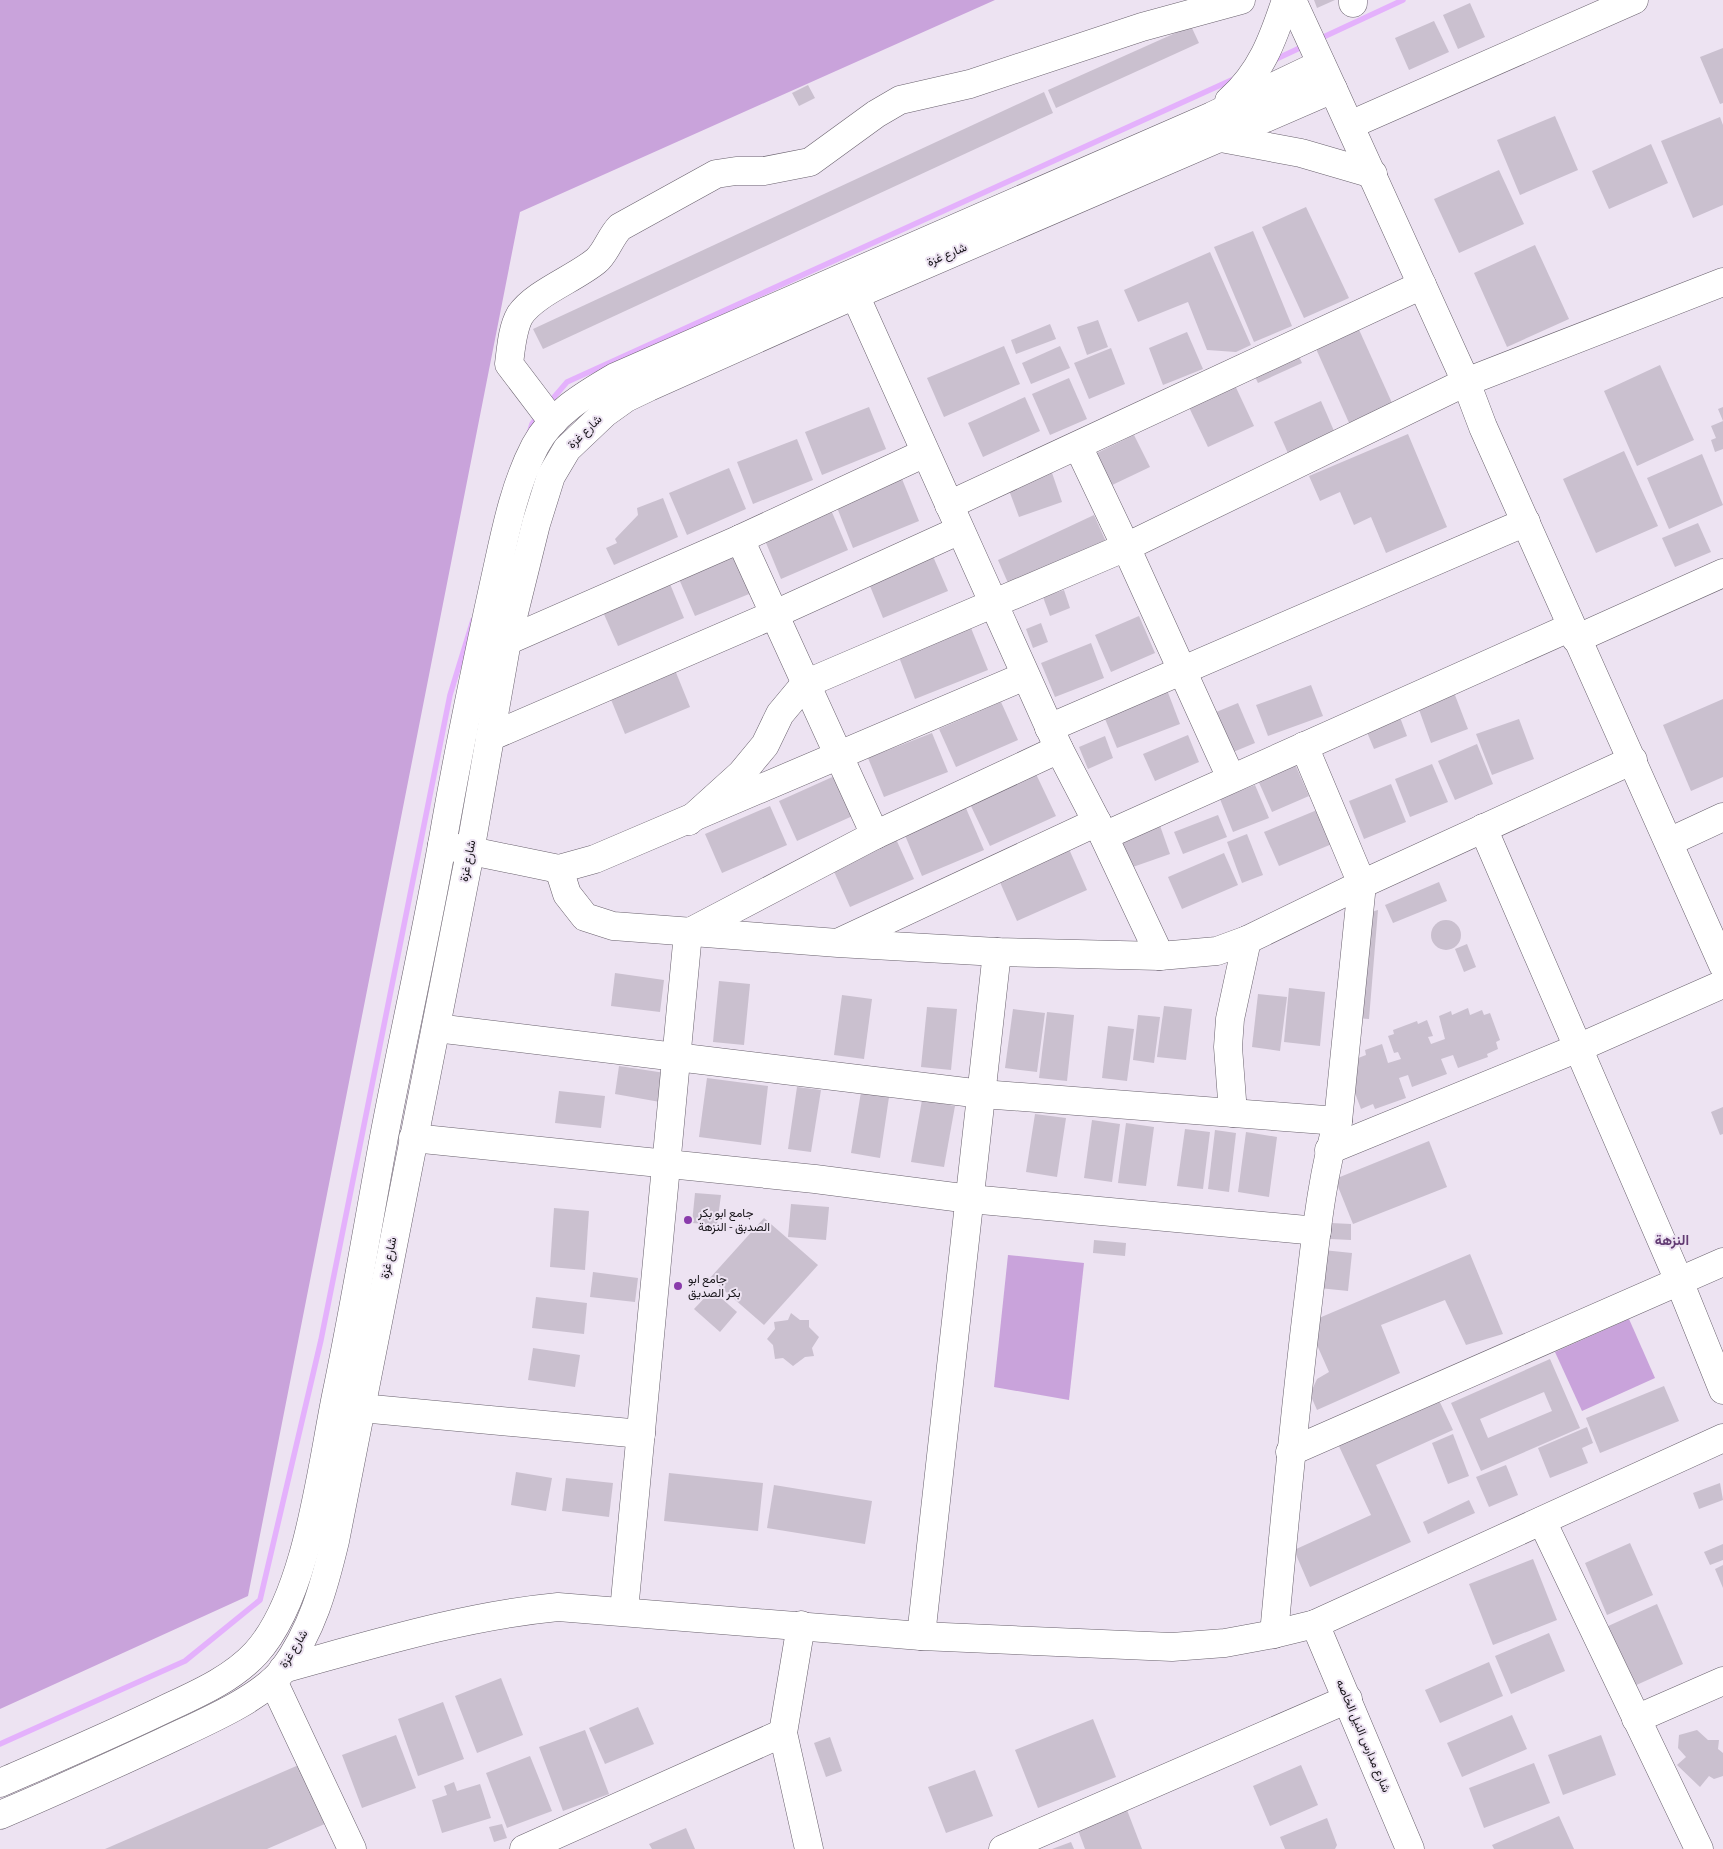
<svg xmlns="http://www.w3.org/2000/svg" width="1723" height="1849" font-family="'Source Sans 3',Vazirmatn,sans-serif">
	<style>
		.green { fill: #c9a3db }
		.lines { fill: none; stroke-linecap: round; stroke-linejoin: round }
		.stream { stroke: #e4b1fc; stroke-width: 5.5 }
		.building { fill: #cac0cf; fill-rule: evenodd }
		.minor-casing { stroke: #69616d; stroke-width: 29 }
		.major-casing { stroke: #69616d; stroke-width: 29 }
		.minor { stroke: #fff; stroke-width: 28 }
		.major { stroke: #fff; stroke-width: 28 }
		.poi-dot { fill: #8a3bab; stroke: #ede3f2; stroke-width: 2 }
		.labels { text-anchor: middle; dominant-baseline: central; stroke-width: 4; stroke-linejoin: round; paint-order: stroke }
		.street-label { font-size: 12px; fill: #171419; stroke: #ede3f2 }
		.poi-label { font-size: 12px; fill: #171419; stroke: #ede3f2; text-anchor: start }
		.neighbourhood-label { font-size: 14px; font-weight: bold; fill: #623b73; stroke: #ede3f2 }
	</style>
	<rect width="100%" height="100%" fill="#ede3f2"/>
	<g class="green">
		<path d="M0 0H995L520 212 248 1596 0 1709Z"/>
		<path d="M1008 1255 1084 1263 1069 1400 994 1387Z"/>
		<path d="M1629 1319 1655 1378 1582 1411 1555 1352Z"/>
	</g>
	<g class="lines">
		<g class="stream">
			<path d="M1317 40 1403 0"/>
			<path d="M1272 61 1304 46"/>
			<path d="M549 403 567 382 1236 78"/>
			<path d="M529 434 532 424 538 416"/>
			<path d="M0 1744 185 1661 260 1600 321 1340 450 695 473 620"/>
		</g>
	</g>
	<g class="building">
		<path d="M1314 0H1335L1317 8Z"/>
		<path d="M1470 3 1485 37 1458 49 1443 15Z"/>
		<path d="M1434 21 1449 52 1409 70 1395 38Z"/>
		<path d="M1191 26 1199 43 1056 108 1048 90Z"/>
		<path d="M1723 48V103L1720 104 1700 57Z"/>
		<path d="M808 85 815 98 799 106 792 93Z"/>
		<path d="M1044 92 1053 113 543 349 533 329Z"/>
		<path d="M1555 116 1578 170 1520 195 1497 140Z"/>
		<path d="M1720 117 1723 125V205L1693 218 1661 141Z"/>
		<path d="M1651 144 1668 183 1609 209 1592 171Z"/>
		<path d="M1499 170 1524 224 1459 253 1434 199Z"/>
		<path d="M1306 207 1349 298 1304 318 1262 227Z"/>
		<path d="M1253 231 1292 326 1254 342 1214 247Z"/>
		<path d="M1535 245 1569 319 1507 347 1474 273Z"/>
		<path d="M1210 252 1251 345 1236 352 1207 350 1188 302 1138 322 1124 290Z"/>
		<path d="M1098 320 1108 347 1087 355 1077 327Z"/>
		<path d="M1356 323 1397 414 1354 434 1313 342Z"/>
		<path d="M1050 324 1056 339 1016 354 1011 340Z"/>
		<path d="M1187 332 1203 369 1163 385 1149 348Z"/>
		<path d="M1004 346 1020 384 944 417 927 378Z"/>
		<path d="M1060 346 1070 368 1031 384 1022 363Z"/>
		<path d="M1111 348 1125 384 1089 399 1074 363Z"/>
		<path d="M1296 350 1302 363 1258 383 1252 371Z"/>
		<path d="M1660 365 1694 440 1637 466 1604 391Z"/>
		<path d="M1069 378 1087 419 1050 435 1032 394Z"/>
		<path d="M1232 379 1254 426 1208 447 1186 401Z"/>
		<path d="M1025 397 1040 431 983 457 968 423Z"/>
		<path d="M1321 401 1338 440 1291 460 1274 422Z"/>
		<path d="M869 407 886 449 822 475 805 432Z"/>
		<path d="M1723 407V449L1715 452 1711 440 1716 438 1711 426 1723 421 1718 409Z"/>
		<path d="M1408 434 1447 527 1386 553 1371 517 1354 525 1340 492 1320 501 1309 476Z"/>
		<path d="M1134 435 1150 467 1108 487 1093 455Z"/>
		<path d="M797 439 813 480 753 504 737 462Z"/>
		<path d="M1624 451 1658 526 1596 553 1563 479Z"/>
		<path d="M1702 454 1723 505 1669 529 1647 478Z"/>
		<path d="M729 468 746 509 687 535 669 493Z"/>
		<path d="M1051 470 1062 502 1019 517 1007 485Z"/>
		<path d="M902 479 919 521 853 548 836 505Z"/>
		<path d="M663 498 678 537 614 565 606 548 617 543 615 539 638 515 637 508Z"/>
		<path d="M831 510 848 550 781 579 764 538Z"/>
		<path d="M1094 515 1107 544 1011 590 998 560Z"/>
		<path d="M1698 523 1711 552 1675 567 1662 538Z"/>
		<path d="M739 554 754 592 695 616 679 579Z"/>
		<path d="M932 554 948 591 883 618 868 581Z"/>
		<path d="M670 584 684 618 618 646 603 612Z"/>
		<path d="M1064 590 1070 608 1050 616 1043 597Z"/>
		<path d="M1139 616 1155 653 1111 672 1095 635Z"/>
		<path d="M1041 623 1048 642 1033 648 1026 629Z"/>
		<path d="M971 628 988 670 915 699 899 657Z"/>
		<path d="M1091 643 1104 678 1055 697 1041 663Z"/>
		<path d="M675 670 690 707 625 734 610 697Z"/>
		<path d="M1311 685 1323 716 1268 736 1256 705Z"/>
		<path d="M1167 690 1180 724 1117 748 1103 714Z"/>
		<path d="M1453 690 1468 729 1431 743 1417 704Z"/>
		<path d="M1723 699V777L1691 791 1663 725Z"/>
		<path d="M1001 702 1018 740 956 767 939 729Z"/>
		<path d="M1238 703 1255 743 1226 755 1209 715Z"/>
		<path d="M1398 712 1407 736 1374 749 1364 725Z"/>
		<path d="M1519 719 1534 759 1492 775 1476 734Z"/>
		<path d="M932 733 948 772 884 797 868 758Z"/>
		<path d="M1188 735 1199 762 1155 781 1143 754Z"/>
		<path d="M1105 736 1113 758 1088 769 1079 747Z"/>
		<path d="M1477 744 1493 784 1455 800 1438 761Z"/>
		<path d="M1294 762 1309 796 1272 812 1257 778Z"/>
		<path d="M1432 764 1448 802 1410 817 1395 779Z"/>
		<path d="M839 774 857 814 797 841 779 801Z"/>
		<path d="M1036 774 1056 816 990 846 970 804Z"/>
		<path d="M1391 784 1406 822 1364 839 1349 801Z"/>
		<path d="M1255 785 1269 818 1233 832 1220 799Z"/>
		<path d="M770 806 787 845 722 873 705 834Z"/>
		<path d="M965 806 984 850 922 876 904 833Z"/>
		<path d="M1317 810 1332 844 1279 866 1264 832Z"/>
		<path d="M1218 815 1227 837 1183 854 1174 832Z"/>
		<path d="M1158 820 1170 854 1130 868 1118 834Z"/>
		<path d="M1247 834 1263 875 1242 883 1227 842Z"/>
		<path d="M896 839 914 879 850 907 832 867Z"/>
		<path d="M1069 849 1087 890 1017 921 999 880Z"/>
		<path d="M1224 853 1238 885 1182 909 1168 877Z"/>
		<path d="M1439 882 1447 901 1393 923 1385 905Z"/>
		<path d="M1378 910 1369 1019 1355 1018 1364 914Z"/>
		<circle cx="1446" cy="935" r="15"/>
		<path d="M1467 944 1476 967 1464 972 1455 949Z"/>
		<path d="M615 973 664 980 660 1012 611 1006Z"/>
		<path d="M719 981 750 984 744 1045 713 1042Z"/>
		<path d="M1289 988 1325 992 1320 1046 1284 1042Z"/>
		<path d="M1258 994 1287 997 1280 1051 1252 1047Z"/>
		<path d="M842 995 872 999 864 1059 834 1055Z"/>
		<path d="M1164 1006 1192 1009 1186 1060 1157 1057Z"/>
		<path d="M927 1007 957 1009 951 1070 921 1067Z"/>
		<path d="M1468 1008 1470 1015 1482 1010 1484 1015 1490 1013 1500 1040 1496 1042 1498 1049 1487 1054 1488 1057 1458 1068 1453 1055 1441 1059 1447 1074 1412 1087 1408 1075 1399 1078 1406 1098 1375 1109 1373 1104 1361 1109 1347 1072 1353 1060 1366 1055 1365 1050 1382 1044 1388 1063 1401 1059 1398 1052 1394 1053 1388 1036 1394 1034 1393 1030 1417 1021 1418 1024 1427 1020 1433 1036 1428 1037 1431 1044 1445 1039 1439 1016 1451 1011 1452 1015Z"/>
		<path d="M1013 1009 1045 1013 1037 1072 1005 1068Z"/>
		<path d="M1047 1012 1074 1015 1067 1081 1039 1078Z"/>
		<path d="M1138 1015 1160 1017 1154 1063 1133 1060Z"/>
		<path d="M1108 1026 1134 1029 1127 1081 1102 1078Z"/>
		<path d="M619 1066 665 1073 660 1102 615 1094Z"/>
		<path d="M707 1078 768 1086 761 1145 699 1137Z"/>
		<path d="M797 1087 821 1090 811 1152 788 1149Z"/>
		<path d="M559 1091 605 1096 601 1128 555 1123Z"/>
		<path d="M861 1092 889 1097 880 1158 851 1153Z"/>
		<path d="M922 1100 955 1106 944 1167 911 1162Z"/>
		<path d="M1723 1107V1134L1720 1135 1711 1112Z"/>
		<path d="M1035 1114 1066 1118 1057 1177 1026 1172Z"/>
		<path d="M1092 1120 1120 1124 1112 1182 1084 1178Z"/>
		<path d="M1126 1123 1154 1127 1146 1186 1118 1183Z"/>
		<path d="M1185 1129 1210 1132 1203 1189 1177 1186Z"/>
		<path d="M1215 1130 1236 1133 1229 1192 1208 1189Z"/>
		<path d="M1246 1132 1277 1137 1269 1197 1238 1192Z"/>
		<path d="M1429 1141 1447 1187 1353 1224 1335 1179Z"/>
		<path d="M695 1193 721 1195 717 1225 692 1223Z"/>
		<path d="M791 1204 829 1207 826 1240 788 1237Z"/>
		<path d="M554 1208 589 1211 585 1270 550 1267Z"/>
		<path d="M764 1218 818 1265 764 1325 710 1278Z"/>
		<path d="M1331 1223 1351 1224V1240L1330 1239Z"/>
		<path d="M1094 1240 1126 1243 1125 1256 1093 1253Z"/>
		<path d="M1323 1250 1352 1253 1348 1291 1319 1288Z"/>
		<path d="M1470 1254 1503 1334 1466 1345 1445 1300 1381 1325 1400 1373 1317 1410 1310 1394 1317 1379 1329 1372 1313 1336 1319 1318Z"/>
		<path d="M593 1272 638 1278 635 1302 590 1297Z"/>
		<path d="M712 1290 737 1312 720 1332 694 1309Z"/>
		<path d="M536 1297 587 1303 584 1334 532 1328Z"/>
		<path d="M791 1313 800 1320H809V1327L819 1337 812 1348 814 1356 805 1357 793 1366 783 1358 775 1359 773 1345 767 1339 775 1329 774 1322 788 1320Z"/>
		<path d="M533 1348 580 1355 575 1387 528 1380Z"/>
		<path d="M1550 1359 1580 1428 1481 1471 1451 1403ZM1544 1392 1552 1411 1488 1438 1480 1419Z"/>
		<path d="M1664 1386 1679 1421 1600 1453 1586 1418Z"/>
		<path d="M1437 1396 1453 1430 1376 1465 1411 1542 1310 1587 1294 1550 1371 1515 1337 1442Z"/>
		<path d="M1587 1427 1593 1443 1582 1448 1588 1463 1550 1478 1538 1448Z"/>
		<path d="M1453 1434 1469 1476 1448 1484 1432 1443Z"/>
		<path d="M1506 1465 1518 1495 1489 1507 1476 1477Z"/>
		<path d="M516 1472 552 1478 546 1511 511 1505Z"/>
		<path d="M669 1473 763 1483 758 1531 664 1521Z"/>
		<path d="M566 1478 613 1483 609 1517 562 1511Z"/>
		<path d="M1720 1483 1723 1500 1699 1509 1693 1493Z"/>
		<path d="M774 1485 872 1501 865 1544 767 1528Z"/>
		<path d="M1469 1500 1475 1513 1428 1534 1423 1522Z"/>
		<path d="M1630 1543 1653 1595 1607 1615 1585 1563Z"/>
		<path d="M1723 1544V1560L1710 1565 1704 1552Z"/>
		<path d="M1533 1559 1557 1620 1493 1645 1469 1584Z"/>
		<path d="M1723 1565V1588L1715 1569Z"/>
		<path d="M1657 1604 1683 1664 1632 1687 1606 1627Z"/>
		<path d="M1549 1633 1565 1671 1511 1694 1495 1656Z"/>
		<path d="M1489 1662 1503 1696 1440 1723 1425 1690Z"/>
		<path d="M501 1678 523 1735 477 1753 455 1696Z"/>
		<path d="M443 1702 464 1759 418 1776 398 1719Z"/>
		<path d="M638 1707 654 1744 605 1764 589 1728Z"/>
		<path d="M1512 1715 1527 1749 1462 1777 1447 1743Z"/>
		<path d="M1093 1719 1116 1777 1038 1808 1015 1750Z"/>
		<path d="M585 1730 609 1794 563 1811 539 1747Z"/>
		<path d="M1697 1730 1708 1740H1719L1718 1749 1723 1753V1776L1714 1779 1709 1776 1700 1787 1677 1765 1686 1757 1678 1748 1679 1735Z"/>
		<path d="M396 1735 416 1788 362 1808 342 1755Z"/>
		<path d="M1601 1735 1616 1775 1563 1795 1548 1755Z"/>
		<path d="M830 1737 842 1771 826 1777 814 1743Z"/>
		<path d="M530 1756 552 1811 507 1828 486 1773Z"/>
		<path d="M1534 1763 1550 1803 1484 1828 1469 1788Z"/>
		<path d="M301 1764 327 1823 267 1849H105Z"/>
		<path d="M1301 1765 1318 1805 1270 1826 1253 1786Z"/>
		<path d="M975 1770 993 1816 946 1833 928 1787Z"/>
		<path d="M454 1782 457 1791 480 1784 491 1818 442 1833 432 1800 447 1795 444 1786Z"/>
		<path d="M1127 1810 1142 1849H1085L1078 1830Z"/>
		<path d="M1559 1816 1574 1849H1494L1492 1845Z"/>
		<path d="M1327 1818 1337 1845 1335 1849H1285L1280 1837Z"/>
		<path d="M502 1824 507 1838 494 1842 489 1827Z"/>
		<path d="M686 1828 695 1849H652L649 1844Z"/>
		<path d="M1071 1842 1074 1849H1052Z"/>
	</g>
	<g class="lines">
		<g class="minor-casing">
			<g id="minor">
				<path d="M1353 0V3"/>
				<path d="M1333 89 1466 382 1483 427 1723 965"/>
				<path d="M1350 125 1634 0"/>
				<path d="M855 295 1059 749 1097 822 1160 956"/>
				<path d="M553 422 509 364C511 349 512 329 520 315 535 293 574 279 596 261 606 253 610 237 620 227L716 174 736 171H764L810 162 876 114 900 100 970 84 1142 27 1241 0"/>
				<path d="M1078 446 1126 547 1231 778"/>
				<path d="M949 505 1422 285"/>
				<path d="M740 539 875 835"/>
				<path d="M1576 639 1723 573"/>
				<path d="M507 641 740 539 925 453"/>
				<path d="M1049 728 1526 522"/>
				<path d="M490 737 775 614 960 530"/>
				<path d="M689 821 741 774 765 745 780 714 805 684 1126 547 1466 382 1723 282"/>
				<path d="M1483 828 1679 1281 1723 1390"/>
				<path d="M1104 836 1571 627"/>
				<path d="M1669 842 1723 817"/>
				<path d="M442 845 559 869 595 859 1025 676"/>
				<path d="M559 869 567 894 585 917 613 926 838 943 997 952 1160 956 1217 951 1247 940 1362 884 1633 760"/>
				<path d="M842 941 1097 822"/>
				<path d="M436 1028 982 1094 1338 1121"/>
				<path d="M1233 1113 1228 1047 1230 1019 1247 940"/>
				<path d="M413 1138 815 1179 970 1199 1317 1231"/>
				<path d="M1329 1150 1578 1048 1723 984"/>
				<path d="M361 1408 641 1434"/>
				<path d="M1290 1452 1723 1262"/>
				<path d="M1542 1521 1699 1849"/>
				<path d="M624 1611 688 933 875 835 1059 749"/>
				<path d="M1315 1624 1410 1849"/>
				<path d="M801 1625 783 1733 809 1849"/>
				<path d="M1274 1634C1284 1526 1294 1419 1307 1311 1315 1247 1320 1182 1338 1121L1362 884 1304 746"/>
				<path d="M921 1636 997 952"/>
				<path d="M283 1669C374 1644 464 1616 558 1607L921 1636 1172 1647 1225 1643 1274 1634 1315 1624 1723 1438"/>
				<path d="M273 1681 352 1849"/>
				<path d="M1636 1719 1723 1681"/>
				<path d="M524 1849 783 1733"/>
				<path d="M1003 1849 1348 1699"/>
			</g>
		</g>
		<g class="major-casing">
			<g id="major">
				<path d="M1229 101C1261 73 1273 39 1286 0"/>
				<path d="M1221 138 1301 153 1373 174"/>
				<path d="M0 1783C55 1759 111 1735 165 1709 197 1694 232 1679 256 1653 307 1597 321 1470 336 1396 354 1310 368 1224 384 1137 404 1032 428 927 446 822 460 743 476 666 493 588 504 540 512 490 535 446 552 414 584 395 615 377L1212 116 1321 64"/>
				<path d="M0 1815C55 1792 109 1767 163 1742 198 1725 260 1700 283 1670 312 1631 324 1587 335 1541L468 863 507 641 536 524 551 476 567 449 605 413 626 398 649 387 855 295 1333 89 1292 0"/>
			</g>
		</g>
		<use href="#minor" class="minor"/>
		<use href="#major" class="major"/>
	</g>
	<g class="poi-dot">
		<circle cx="688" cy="1220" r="5"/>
		<circle cx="678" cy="1286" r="5"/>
	</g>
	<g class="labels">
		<g class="street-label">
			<text transform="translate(947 255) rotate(-23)">شارع غزة</text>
			<text transform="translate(585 432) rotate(-44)">شارع غزة</text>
			<text transform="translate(468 861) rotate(-79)">شارع غزة</text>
			<text transform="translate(389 1258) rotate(-79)">شارع غزة</text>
			<text transform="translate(294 1649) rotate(-58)">شارع غزة</text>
			<text transform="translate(1363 1736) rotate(67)">شارع مدارس النيل الخاصه</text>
		</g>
		<g class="poi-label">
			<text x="698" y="1213">جامع ابو بكر<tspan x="698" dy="14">الصدبق - النزهة</tspan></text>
			<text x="688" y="1279">جامع ابو<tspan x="688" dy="14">بكر الصديق</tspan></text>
		</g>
		<g class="neighbourhood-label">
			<text x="1672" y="1241">النزهة</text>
		</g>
	</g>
</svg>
